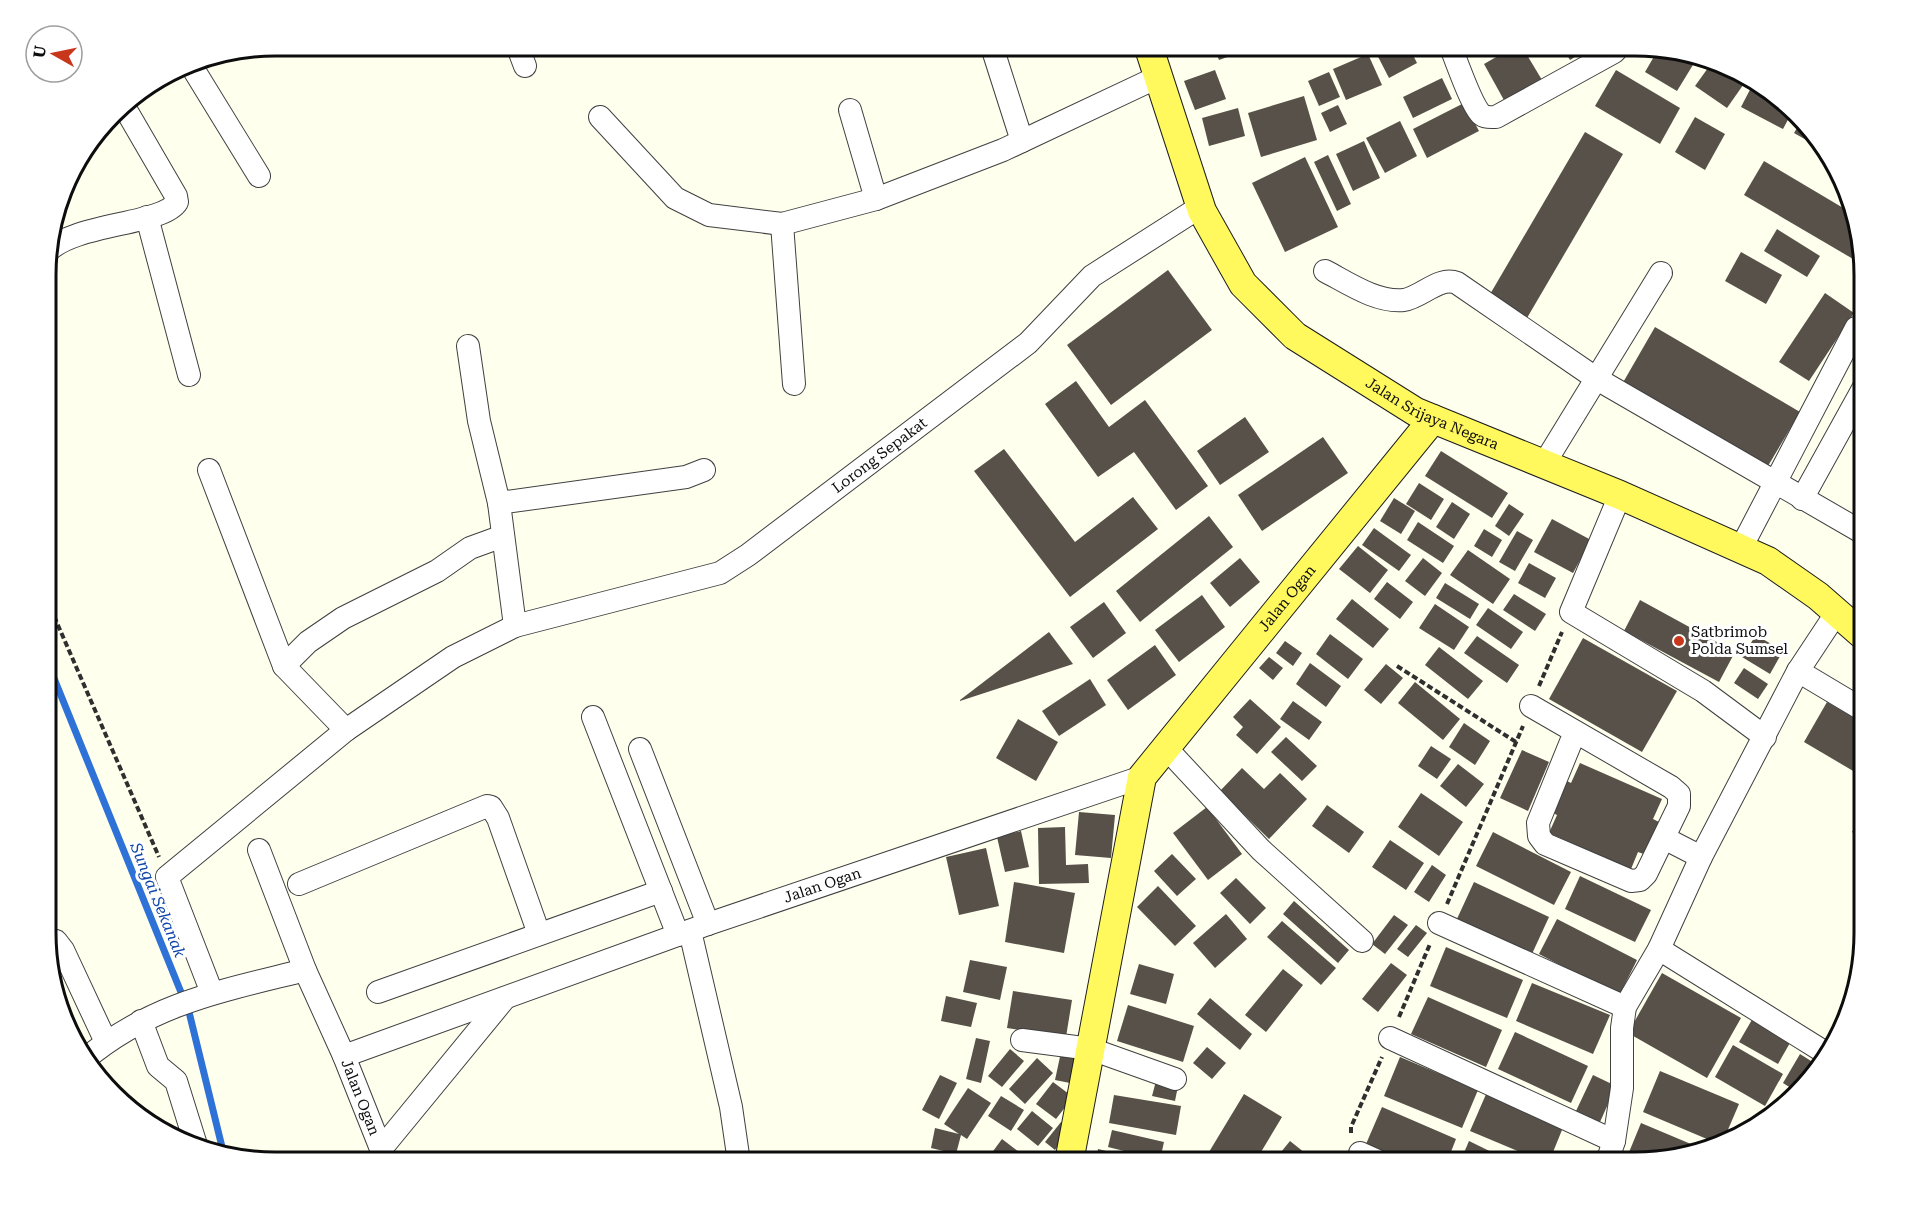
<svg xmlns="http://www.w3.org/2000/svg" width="1910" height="1207" font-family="'Roboto Serif',serif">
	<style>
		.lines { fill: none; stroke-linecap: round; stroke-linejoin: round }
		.stream { stroke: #2f72d7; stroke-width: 7 }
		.building { fill: #575149 }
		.minor-casing { stroke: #404040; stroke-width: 24 }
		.major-casing { stroke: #1e1e1e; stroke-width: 30 }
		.path { stroke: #2f2f2f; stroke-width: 4; stroke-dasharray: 6 3; stroke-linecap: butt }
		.minor { stroke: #fff; stroke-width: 22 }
		.major { stroke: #fff95e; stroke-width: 28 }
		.poi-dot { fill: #c8361b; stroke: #fff; stroke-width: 2 }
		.labels { text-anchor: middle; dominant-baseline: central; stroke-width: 6; stroke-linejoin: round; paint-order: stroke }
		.street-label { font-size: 15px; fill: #0d0d0d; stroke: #fff }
		.poi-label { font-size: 15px; fill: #0d0d0d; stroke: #fff; text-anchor: start }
		.water-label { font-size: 16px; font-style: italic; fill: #0d45a9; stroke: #fff }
		.rim { fill: none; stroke: #0d0d0d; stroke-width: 3 }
	</style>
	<rect width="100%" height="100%" fill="#ffe"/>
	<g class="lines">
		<path class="stream" d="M47 661 189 1012 224 1155"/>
	</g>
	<g class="building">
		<path d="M1213 45H1260L1219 60Z"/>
		<path d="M1301 45H1315L1303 50Z"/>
		<path d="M1372 45H1408L1417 63 1389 78Z"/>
		<path d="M1478 45H1500L1483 54Z"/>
		<path d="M1517 45H1521L1542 80 1505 102 1484 64Z"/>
		<path d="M1561 45H1594L1570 60Z"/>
		<path d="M1659 48 1699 55 1677 91 1645 72Z"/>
		<path d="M1368 54 1382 85 1346 100 1333 69Z"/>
		<path d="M1713 61 1748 78 1727 108 1695 86Z"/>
		<path d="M1215 70 1226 99 1195 110 1184 81Z"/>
		<path d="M1616 70 1680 108 1660 144 1595 106Z"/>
		<path d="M1329 72 1340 97 1319 106 1308 81Z"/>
		<path d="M1442 78 1452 99 1413 118 1403 97Z"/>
		<path d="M1755 80 1763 84 1791 114 1783 129 1741 107Z"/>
		<path d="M1304 96 1317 140 1261 157 1248 113Z"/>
		<path d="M1464 103 1479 131 1427 158 1413 129Z"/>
		<path d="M1338 105 1347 124 1330 132 1321 113Z"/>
		<path d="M1238 108 1245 136 1209 146 1202 118Z"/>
		<path d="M1695 117 1725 134 1705 170 1675 152Z"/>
		<path d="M1400 121 1417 156 1385 173 1366 138Z"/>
		<path d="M1800 123 1825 150H1824L1794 133Z"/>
		<path d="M1585 132 1623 154 1527 318 1489 296Z"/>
		<path d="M1364 141 1380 178 1353 191 1336 154Z"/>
		<path d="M1328 155 1351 204 1337 211 1314 162Z"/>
		<path d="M1305 157 1338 227 1285 252 1252 183Z"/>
		<path d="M1764 161 1850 212 1865 260V266L1744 195Z"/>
		<path d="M1777 229 1820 256 1807 277 1764 251Z"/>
		<path d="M1741 252 1782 275 1766 304 1725 281Z"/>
		<path d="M1168 270 1212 330 1111 405 1067 345Z"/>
		<path d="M1825 293 1854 313 1809 381 1779 362Z"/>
		<path d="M1655 327 1800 412 1765 471 1621 386Z"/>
		<path d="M1076 381 1109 427 1145 400 1208 486 1176 510 1134 452 1098 477 1045 404Z"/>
		<path d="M1245 417 1269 452 1220 485 1197 451Z"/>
		<path d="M1323 437 1348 473 1262 531 1238 495Z"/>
		<path d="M1004 449 1075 542 1133 497 1158 529 1070 597 974 471Z"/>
		<path d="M1441 451 1508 493 1492 518 1425 476Z"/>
		<path d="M1419 483 1444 499 1431 520 1406 504Z"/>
		<path d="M1394 498 1415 511 1401 534 1380 521Z"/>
		<path d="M1452 502 1470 514 1454 539 1436 527Z"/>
		<path d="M1509 504 1524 514 1509 536 1495 526Z"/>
		<path d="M1209 516 1233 547 1140 622 1116 591Z"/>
		<path d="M1552 519 1591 540 1573 573 1534 552Z"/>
		<path d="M1418 522 1454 546 1443 563 1407 540Z"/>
		<path d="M1374 528 1411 555 1399 571 1362 545Z"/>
		<path d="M1484 529 1502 540 1492 557 1474 546Z"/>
		<path d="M1517 531 1533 540 1515 571 1499 562Z"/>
		<path d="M1358 546 1388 570 1370 593 1339 569Z"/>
		<path d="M1468 550 1510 579 1493 604 1450 575Z"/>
		<path d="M1240 558 1260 582 1230 607 1210 583Z"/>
		<path d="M1423 558 1442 573 1425 596 1405 581Z"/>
		<path d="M1529 563 1556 578 1545 598 1518 583Z"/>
		<path d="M1387 582 1413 602 1400 619 1374 599Z"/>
		<path d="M1445 583 1479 604 1470 619 1436 598Z"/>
		<path d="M1514 594 1546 614 1535 631 1503 610Z"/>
		<path d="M1202 595 1225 627 1179 662 1155 630Z"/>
		<path d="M1352 599 1389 629 1373 648 1336 619Z"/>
		<path d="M1640 600 1735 652 1719 682 1624 631Z"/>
		<path d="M1104 602 1126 633 1093 658 1070 627Z"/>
		<path d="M1435 604 1469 627 1454 650 1419 628Z"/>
		<path d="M1488 608 1523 632 1511 649 1476 625Z"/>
		<path d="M1049 632 1073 664 960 701V700Z"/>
		<path d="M1330 634 1363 659 1348 679 1316 654Z"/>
		<path d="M1756 635 1783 651 1770 674 1742 657Z"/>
		<path d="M1477 636 1519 665 1507 683 1464 653Z"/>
		<path d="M1583 638 1677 691 1642 752 1549 699Z"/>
		<path d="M1285 641 1302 653 1293 666 1276 653Z"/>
		<path d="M1155 645 1176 675 1128 710 1107 680Z"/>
		<path d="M1439 647 1483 681 1468 699 1425 665Z"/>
		<path d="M1269 657 1283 668 1273 680 1259 668Z"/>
		<path d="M1310 663 1341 686 1326 707 1296 684Z"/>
		<path d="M1386 664 1403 678 1381 704 1364 690Z"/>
		<path d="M1744 668 1768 684 1758 699 1734 683Z"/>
		<path d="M1090 679 1106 705 1059 736 1042 711Z"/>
		<path d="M1415 682 1460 719 1443 740 1398 703Z"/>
		<path d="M1250 699 1281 727 1257 754 1236 735 1243 727 1233 717Z"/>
		<path d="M1293 701 1322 722 1309 740 1280 719Z"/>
		<path d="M1827 702 1865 724V767L1860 775 1804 742Z"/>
		<path d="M1018 719 1058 742 1036 781 996 758Z"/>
		<path d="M1464 723 1490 741 1475 765 1449 747Z"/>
		<path d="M1286 737 1317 766 1302 781 1271 752Z"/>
		<path d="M1431 746 1451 759 1437 779 1418 766Z"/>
		<path d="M1522 750 1549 762 1528 811 1500 798Z"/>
		<path d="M1580 763 1662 799 1653 819 1663 824 1649 856 1638 852 1631 869 1549 833 1557 815 1549 811 1563 779 1571 783Z"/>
		<path d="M1458 764 1484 784 1466 807 1440 786Z"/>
		<path d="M1242 768 1264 789 1280 773 1307 799 1269 839 1220 791Z"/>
		<path d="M1421 793 1463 822 1439 856 1398 827Z"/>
		<path d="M1327 805 1364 832 1349 853 1312 826Z"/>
		<path d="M1207 807 1242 854 1208 880 1173 833Z"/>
		<path d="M1079 812 1115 815 1111 858 1075 855Z"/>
		<path d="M1865 813V841L1852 832Z"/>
		<path d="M1065 827 1066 865 1088 864 1089 883 1039 884 1038 828Z"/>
		<path d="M1021 831 1029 867 1005 872 997 837Z"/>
		<path d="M1493 832 1571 872 1554 905 1476 866Z"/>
		<path d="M1390 840 1424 863 1406 890 1372 867Z"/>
		<path d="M986 848 999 906 959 915 946 857Z"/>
		<path d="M1172 854 1196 879 1177 896 1154 871Z"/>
		<path d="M1432 865 1446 875 1429 902 1414 892Z"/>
		<path d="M1580 876 1651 910 1635 942 1565 909Z"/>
		<path d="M1236 878 1266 908 1250 924 1220 893Z"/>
		<path d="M1014 882 1075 893 1064 953 1005 942Z"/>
		<path d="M1474 882 1549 917 1531 956 1456 921Z"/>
		<path d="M1158 886 1196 926 1175 946 1137 907Z"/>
		<path d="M1294 901 1349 950 1338 963 1283 914Z"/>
		<path d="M1226 914 1247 939 1215 968 1193 943Z"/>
		<path d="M1394 915 1408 925 1385 954 1372 944Z"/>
		<path d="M1557 919 1637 960 1619 996 1539 954Z"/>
		<path d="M1282 921 1336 968 1321 985 1267 937Z"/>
		<path d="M1416 925 1427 933 1408 957 1397 949Z"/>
		<path d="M1446 947 1523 980 1507 1018 1430 986Z"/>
		<path d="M970 960 1007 967 1000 1000 963 992Z"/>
		<path d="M1391 963 1407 975 1378 1012 1362 999Z"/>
		<path d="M1139 964 1174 974 1166 1004 1130 994Z"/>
		<path d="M1283 969 1303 985 1266 1032 1245 1015Z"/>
		<path d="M1662 973 1741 1018 1707 1078 1628 1033Z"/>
		<path d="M1532 983 1610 1015 1593 1054 1516 1021Z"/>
		<path d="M1013 991 1072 1000 1066 1037 1007 1028Z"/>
		<path d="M946 996 977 1003 971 1027 941 1021Z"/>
		<path d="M1428 997 1502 1030 1486 1067 1411 1034Z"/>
		<path d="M1210 998 1252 1034 1240 1050 1197 1014Z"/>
		<path d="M1128 1005 1194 1026 1183 1062 1117 1041Z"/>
		<path d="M1753 1018 1791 1041 1778 1064 1739 1042Z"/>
		<path d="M1515 1032 1588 1066 1571 1103 1498 1069Z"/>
		<path d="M976 1038 990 1041 981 1083 966 1079Z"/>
		<path d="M1733 1045 1783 1074 1765 1106 1715 1077Z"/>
		<path d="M1207 1047 1226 1063 1212 1079 1193 1063Z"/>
		<path d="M1010 1049 1024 1061 1002 1087 988 1076Z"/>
		<path d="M1061 1052 1076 1056 1070 1083 1055 1080Z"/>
		<path d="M1800 1054 1819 1066 1794 1090 1783 1083Z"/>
		<path d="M1400 1057 1478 1090 1462 1128 1384 1096Z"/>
		<path d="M1037 1058 1053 1073 1025 1104 1009 1089Z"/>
		<path d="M1660 1071 1739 1104 1724 1139 1714 1142 1643 1112Z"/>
		<path d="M940 1075 957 1083 939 1119 922 1110Z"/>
		<path d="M1593 1075 1616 1086 1600 1122 1576 1111Z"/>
		<path d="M1156 1081 1178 1086 1175 1101 1152 1096Z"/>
		<path d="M1053 1082 1073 1097 1056 1119 1036 1104Z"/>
		<path d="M968 1088 991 1103 967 1139 961 1135 956 1154 931 1148 935 1128 959 1134 944 1124Z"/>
		<path d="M1487 1092 1564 1125 1549 1162H1544L1470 1131Z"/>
		<path d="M1244 1094 1282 1117 1255 1162H1224L1209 1152Z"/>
		<path d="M1114 1095 1181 1106 1176 1135 1109 1123Z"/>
		<path d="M1001 1096 1024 1110 1011 1131 988 1116Z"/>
		<path d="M1382 1107 1456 1139 1447 1162H1405L1366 1144Z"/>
		<path d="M1032 1111 1053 1128 1038 1146 1017 1129Z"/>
		<path d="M1061 1122 1070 1130 1055 1150 1045 1142Z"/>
		<path d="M1641 1123 1698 1147 1650 1162H1625Z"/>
		<path d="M1112 1130 1164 1142 1160 1160 1108 1147Z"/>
		<path d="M1002 1139 1024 1156 1019 1162H985Z"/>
		<path d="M1290 1141 1305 1153 1298 1162H1273Z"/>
		<path d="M1469 1141 1512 1162H1460Z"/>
		<path d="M1098 1149 1148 1161V1162H1096Z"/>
		<path d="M1337 1151 1360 1162H1332Z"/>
		<path d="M1207 1156 1216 1162H1203Z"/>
	</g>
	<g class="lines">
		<g class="minor-casing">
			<g id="minor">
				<path d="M517 45 525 66"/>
				<path d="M1450 45C1456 60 1472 107 1482 115 1486 118 1492 117 1496 117L1614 52 1616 50 1617 45"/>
				<path d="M992 47 1022 141"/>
				<path d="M189 62 259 176"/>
				<path d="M850 110 876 199"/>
				<path d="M600 117 675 198 709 215 782 224 876 199 1003 150 1160 76"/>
				<path d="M147 217 189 375"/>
				<path d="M782 224 794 384"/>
				<path d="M47 252C74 223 163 225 177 202L176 196 122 103"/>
				<path d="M1325 271C1348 283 1377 303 1404 300 1422 297 1439 276 1457 283L1597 379 1865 534"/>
				<path d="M1544 464 1661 273"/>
				<path d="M209 470 284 666 346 730"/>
				<path d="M1620 495 1571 612 1703 691 1765 737"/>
				<path d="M1802 499 1865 385"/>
				<path d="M499 503 686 477 704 470"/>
				<path d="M1741 548 1856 328"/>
				<path id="s1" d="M515 626 720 573 748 555 1028 343 1092 276 1200 207"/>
				<path d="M284 666 308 642 343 618 437 571 470 548 503 536"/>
				<path d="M1798 671 1865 711"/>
				<path d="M1531 706 1671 787 1679 794V806L1646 874 1640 880 1631 881 1545 844 1539 836 1538 823 1575 732"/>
				<path d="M593 717 678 935"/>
				<path d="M1166 748 1261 850 1362 941"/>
				<path d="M640 749 708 924"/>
				<path d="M1664 838 1701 857"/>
				<path d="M259 850 305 970"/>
				<path d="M299 884 487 806 491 807 498 818 539 934"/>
				<path d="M1439 923 1625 1007"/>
				<path d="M690 931 731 1107 739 1162"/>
				<path d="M47 939 56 941 63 950 106 1042"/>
				<path d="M1659 949 1829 1055"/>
				<path d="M378 992 661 891"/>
				<path d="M212 993 167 877 346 730 453 657 515 626 499 503 479 421 468 346"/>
				<path d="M141 1021 158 1066 176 1081 196 1145"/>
				<path d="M1390 1038 1614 1141"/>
				<path d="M1022 1040 1091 1049 1175 1079"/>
				<path id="s2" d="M344 1056 708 924 1142 777"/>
				<path id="s3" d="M84 1060C152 1003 222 991 305 970L344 1056 381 1149 385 1162"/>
				<path d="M381 1149 505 998"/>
				<path d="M1360 1153 1380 1162"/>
				<path d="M1607 1162 1614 1141 1622 1088V1028L1625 1007 1659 949 1701 857 1798 671 1837 612"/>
			</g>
		</g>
		<g class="major-casing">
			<g id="major">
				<path id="s4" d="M1148 45 1202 211 1243 284 1295 336 1416 412 1620 495 1768 561 1818 596 1865 637"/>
				<path id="s5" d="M1069 1162 1142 777 1433 419"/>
			</g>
		</g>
		<g class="path">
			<path d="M47 600 159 857"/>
			<path d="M1397 666 1516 742"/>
			<path d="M1539 686 1562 632"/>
			<path d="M1447 904 1523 726"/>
			<path d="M1399 1017 1430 944"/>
			<path d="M1351 1133V1127L1382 1057"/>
		</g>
		<use href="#minor" class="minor"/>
		<use href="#major" class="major"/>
	</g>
	<circle class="poi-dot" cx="1679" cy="641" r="6"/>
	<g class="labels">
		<g class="street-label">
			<text stroke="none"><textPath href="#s4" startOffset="490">Jalan Srijaya Negara</textPath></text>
			<text stroke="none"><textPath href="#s1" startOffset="410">Lorong Sepakat</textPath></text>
			<text stroke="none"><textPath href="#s5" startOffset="622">Jalan Ogan</textPath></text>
			<text stroke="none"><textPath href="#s2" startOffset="508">Jalan Ogan</textPath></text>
			<text stroke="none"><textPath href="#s3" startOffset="380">Jalan Ogan</textPath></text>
		</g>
		<g class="poi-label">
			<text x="1691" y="632">Satbrimob<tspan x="1691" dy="17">Polda Sumsel</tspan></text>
		</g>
		<g class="water-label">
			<text transform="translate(158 900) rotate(68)">Sungai Sekanak</text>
		</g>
	</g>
	<path d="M0 0H1910V1207H0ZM275 56H1635A219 219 0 0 1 1854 275V933A219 219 0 0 1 1635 1152H275A219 219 0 0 1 56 933V275A219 219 0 0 1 275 56Z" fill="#fff" fill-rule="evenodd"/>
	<path class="rim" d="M275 56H1635A219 219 0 0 1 1854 275V933A219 219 0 0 1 1635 1152H275A219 219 0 0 1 56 933V275A219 219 0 0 1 275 56Z"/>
	<g transform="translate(54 54) rotate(279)"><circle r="28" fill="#ffffff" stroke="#9e9e9e" stroke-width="1.5"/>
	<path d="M0-4.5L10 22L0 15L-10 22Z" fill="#c8361b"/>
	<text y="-9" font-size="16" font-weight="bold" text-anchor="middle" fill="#0d0d0d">U</text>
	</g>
</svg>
